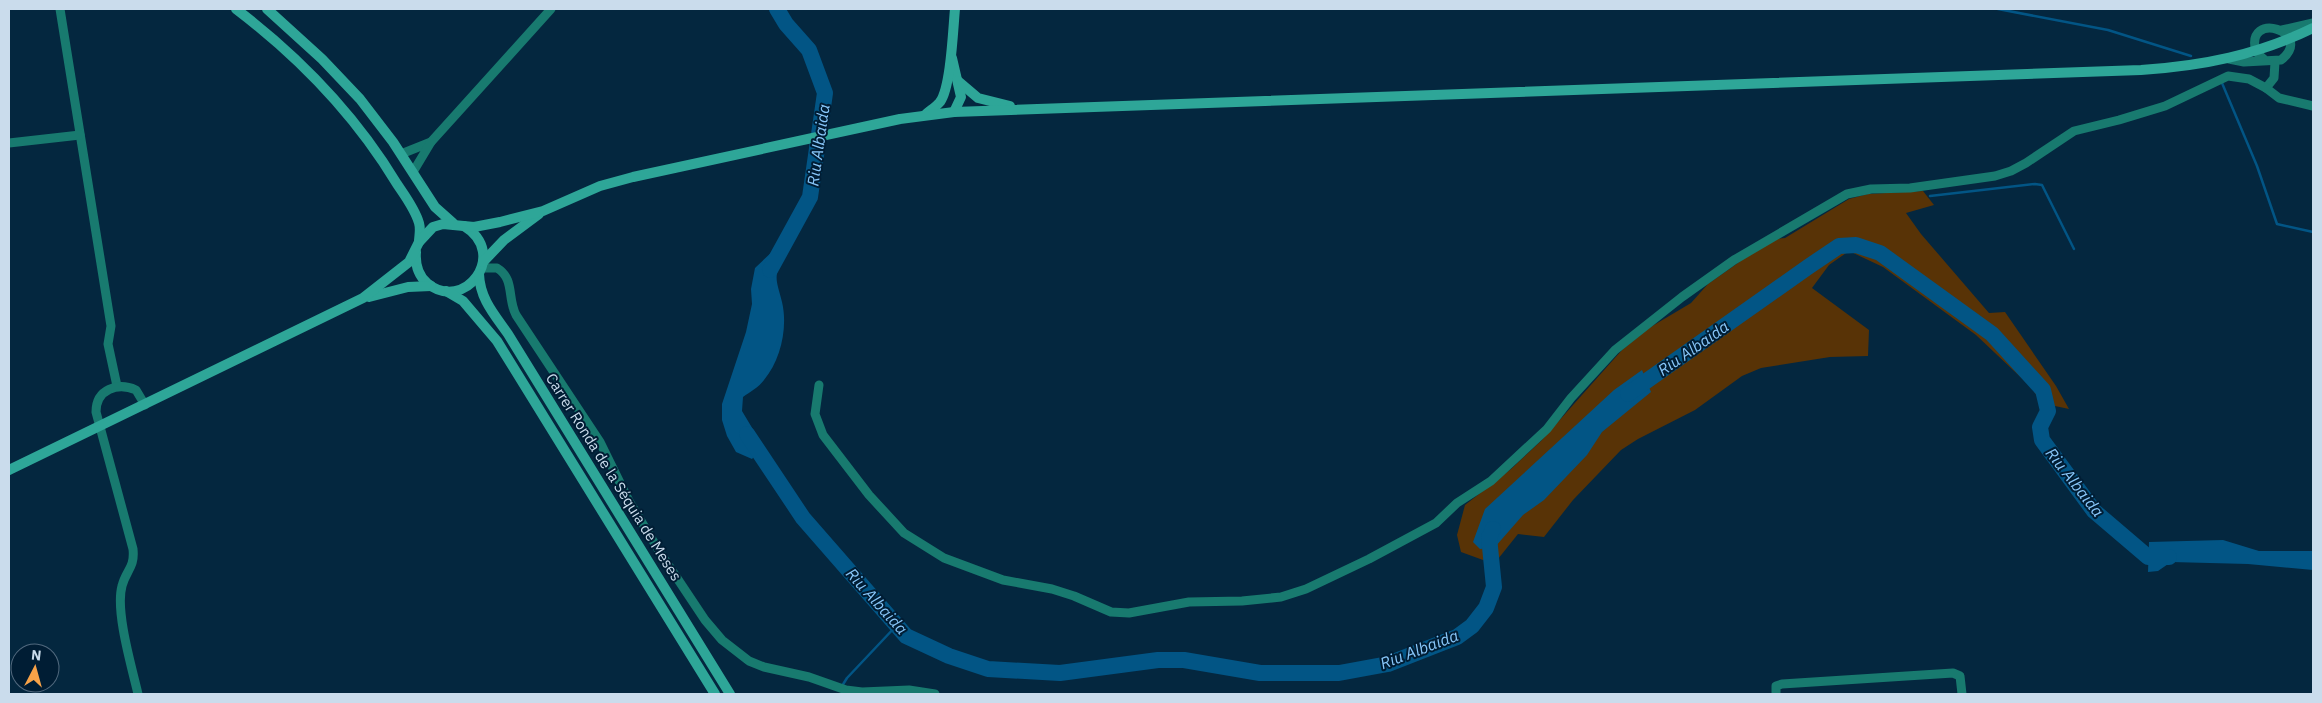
<svg xmlns="http://www.w3.org/2000/svg" width="2322" height="703" font-family="'IBM Plex Sans',sans-serif">
	<style>
		.green { fill: #583306 }
		.water { fill: #025585 }
		.lines { fill: none; stroke-linecap: round; stroke-linejoin: round }
		.stream { stroke: #025585; stroke-width: 2.5 }
		.river { stroke: #025585; stroke-width: 16 }
		.street { stroke: #187a6f; stroke-width: 9 }
		.secondary { stroke: #2ea698; stroke-width: 10 }
		.labels { text-anchor: middle; dominant-baseline: central; stroke-width: 4; stroke-linejoin: round; paint-order: stroke }
		.street-label { font-size: 15px; fill: #cadcec; stroke: #001d34 }
		.water-label { font-size: 16px; font-style: italic; fill: #88c7fa; stroke: #001d34 }
	</style>
	<rect width="100%" height="100%" fill="#04273f"/>
	<path class="green" d="M1923 191 1934 205 1906 213 1921 234 1989 313 2005 312 2056 386 2069 409 2041 403 2032 388 1976 335 1883 267 1849 251 1829 265 1812 288 1869 330 1868 356 1830 357 1761 368 1742 376 1695 410 1638 439 1621 450 1573 500 1544 537 1518 534 1494 564 1461 552 1457 535 1465 505 1511 469 1541 441 1622 350 1649 328 1691 303 1708 284 1755 251 1776 239 1785 238 1849 199 1868 194Z"/>
	<g class="water">
		<path d="M776 248 784 254C773 279 776 278 782 302 788 327 781 360 764 380 759 387 750 392 743 397L742 411 763 446 752 459 736 452 727 436 722 420V404L746 332 752 304 751 289 755 268Z"/>
		<path d="M1642 370 1651 392 1602 432 1587 455 1544 500 1523 515 1495 547 1480 549 1473 542 1485 509 1614 390Z"/>
		<path d="M2223 540 2259 551H2313V570L2248 564 2171 562 2158 571 2148 572 2149 542Z"/>
	</g>
	<g class="lines">
		<g class="stream">
			<path d="M1998 9 2108 30 2191 56"/>
			<path d="M2222 83 2257 166 2277 224 2313 232"/>
			<path d="M1930 196 2035 184 2042 185 2074 249"/>
			<path d="M842 686 847 678 897 625"/>
		</g>
		<g class="river">
			<path d="M770 270 810 197 825 93 809 50 786 24 777 9"/>
			<path d="M1628 394 1808 267 1839 246 1856 245 1880 253 1992 334 2043 390 2048 411 2040 427 2042 440 2094 511 2148 557H2169"/>
			<path d="M747 434 803 518 906 636 949 656 988 669 1060 673 1158 660H1184L1260 673H1339L1388 664 1457 637 1472 626 1486 608 1494 587 1489 537 1493 529"/>
		</g>
		<g class="street">
			<path d="M60 9 111 326 108 344 117 386"/>
			<path d="M2282 30 2313 23"/>
			<path d="M2229 59 2244 62 2281 60C2316 32 2244 9 2256 52L2266 61"/>
			<path d="M2275 62 2274 78 2266 88 2279 98 2313 106"/>
			<path d="M9 143 80 135"/>
			<path d="M401 154 431 142"/>
			<path d="M413 172 431 142 551 9"/>
			<path d="M482 268H497C515 279 507 298 516 315L600 442 629 501 661 554 705 620 722 640 749 661 764 667 809 677 846 690 862 692 909 690 935 694"/>
			<path d="M819 385 815 414 823 435 869 495 904 533 944 558 1003 580 1052 589 1074 596 1111 612 1129 613 1189 602 1242 601 1281 597 1306 589 1369 559 1436 523 1457 503 1491 481 1547 429 1571 398 1615 350 1682 297 1734 260 1847 194 1871 189 1910 188 1995 176 2011 171 2026 163 2074 131 2119 120 2165 106 2228 76 2249 79 2266 88"/>
			<path d="M138 694C132 668 115 611 122 586 126 570 135 568 133 549L96 412C96 389 118 382 136 390L145 405"/>
			<path d="M1776 694V686L1782 684 1953 673 1960 676 1962 694"/>
		</g>
		<g class="secondary">
			<path d="M236 9C299 57 356 116 397 184 405 196 415 209 419 223 421 230 419 236 419 242"/>
			<path d="M267 9 322 59 360 99 393 142 435 207 453 223"/>
			<path d="M952 58 961 97 954 112"/>
			<path d="M958 81 978 98 1010 106"/>
			<path d="M925 115C929 111 936 107 940 102 951 87 953 29 955 9"/>
			<path d="M416 252C415 264 418 275 427 283 464 314 510 254 464 226"/>
			<path d="M483 262 504 240 539 214"/>
			<path d="M479 274C480 299 494 314 508 334L730 694"/>
			<path d="M446 291 463 301 497 341 715 694"/>
			<path d="M369 297 408 287 431 286"/>
			<path d="M9 470 363 298 409 262 419 242 433 227 443 224 474 227 500 222 543 211 600 186 633 177 900 119 954 112 2141 70C2202 66 2258 55 2313 28"/>
		</g>
	</g>
	<g class="labels">
		<g class="street-label">
			<text transform="translate(614 477) rotate(58)">Carrer Ronda de la Séquia de Meses</text>
		</g>
		<g class="water-label">
			<text transform="translate(818 145) rotate(-82)">Riu Albaida</text>
			<text transform="translate(1693 348) rotate(-35)">Riu Albaida</text>
			<text transform="translate(2075 482) rotate(52)">Riu Albaida</text>
			<text transform="translate(877 601) rotate(48)">Riu Albaida</text>
			<text transform="translate(1419 649) rotate(-21)">Riu Albaida</text>
		</g>
	</g>
	<rect width="2322" height="703" fill="none" stroke="#cadcec" stroke-width="20"/>
	<g transform="translate(35 668) rotate(6)"><circle r="24" fill="#001d34" stroke="#51697e"/>
	<path d="M0-4L9 19L0 12L-9 19Z" fill="#f7a248"/>
	<text y="-8" font-size="14" font-weight="bold" text-anchor="middle" fill="#cadcec">N</text>
	</g>
</svg>
